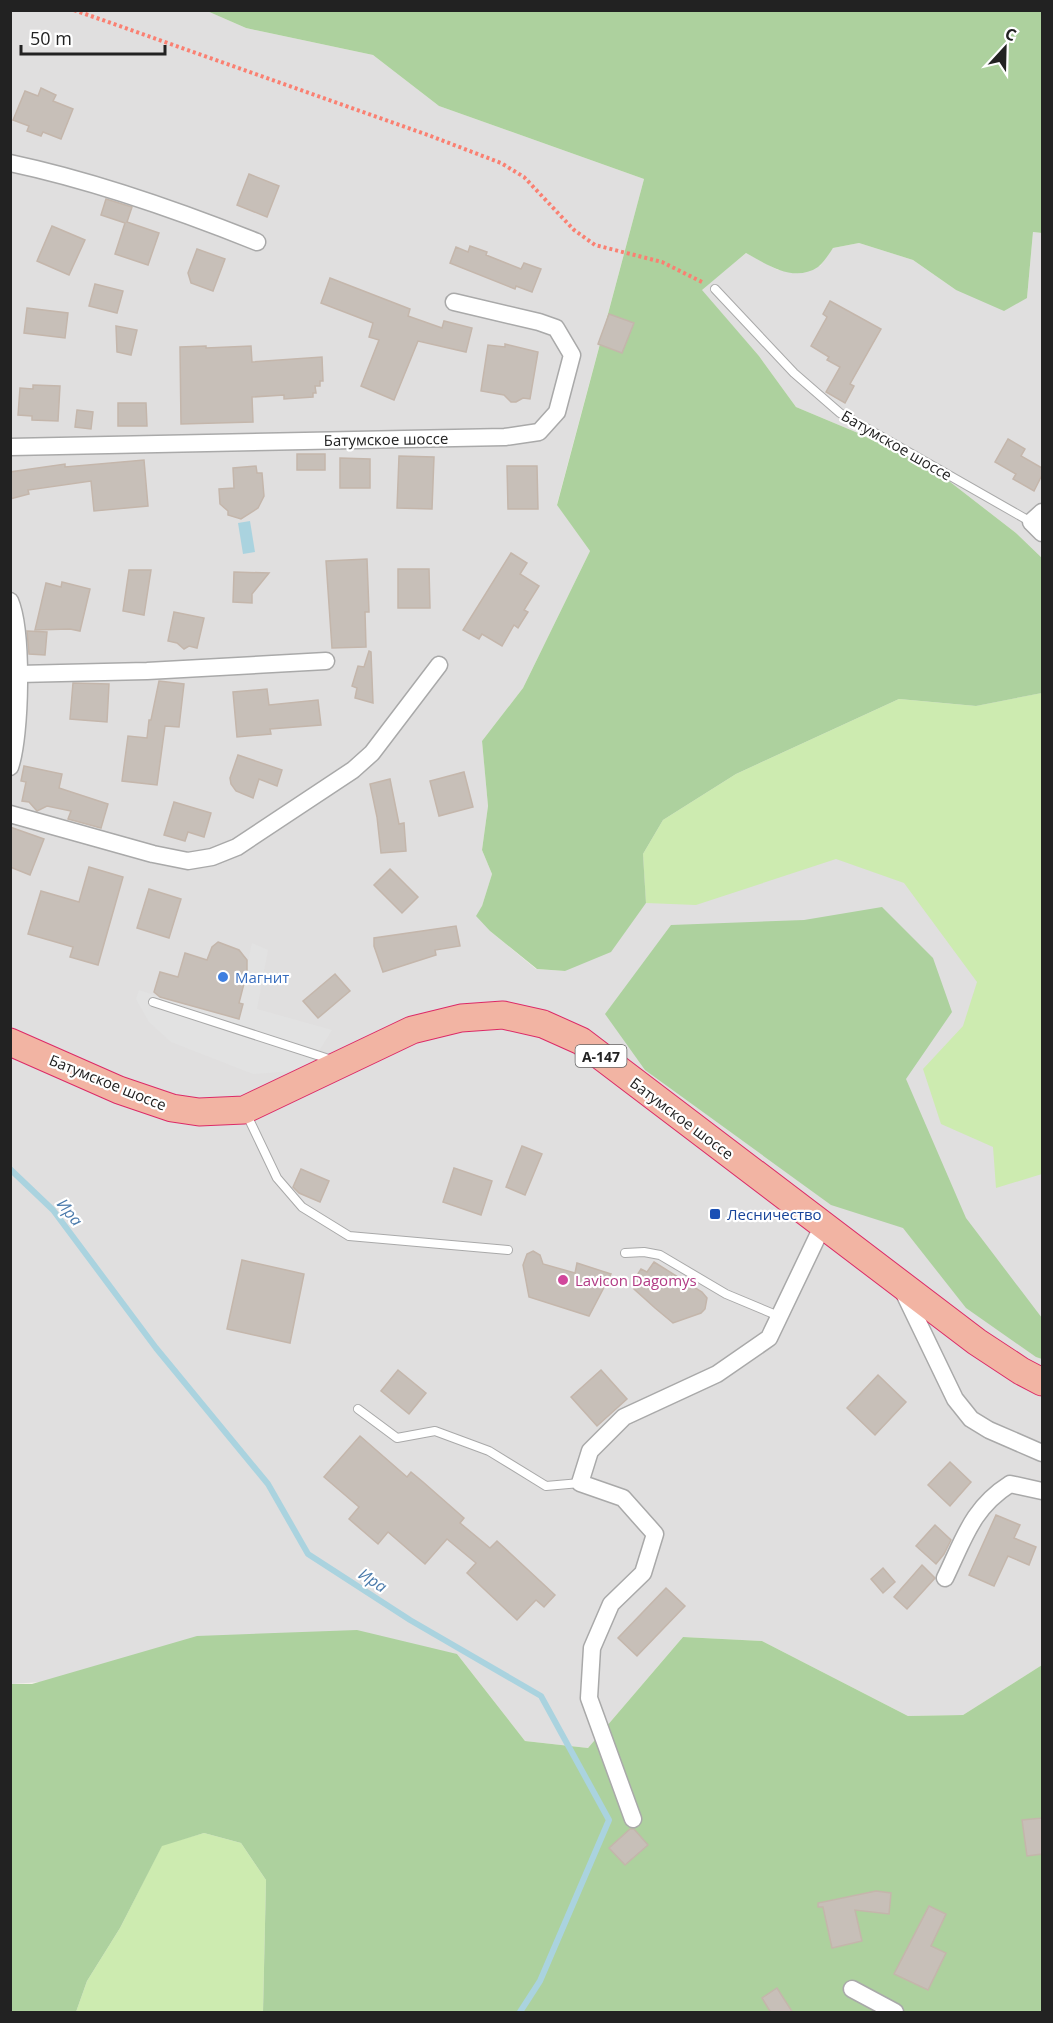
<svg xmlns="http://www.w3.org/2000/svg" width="1053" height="2023" font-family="'Open Sans',sans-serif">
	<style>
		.residential { fill: #e0dfdf }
		.grass { fill: #cdebb0 }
		.forest { fill: #add19e }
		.parking { fill: #e2e2e2 }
		.water { fill: #aad3df }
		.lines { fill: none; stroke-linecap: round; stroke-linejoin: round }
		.stream { stroke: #aad3df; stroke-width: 6 }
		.building { fill: #c7bfb8; stroke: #c4b6ab; stroke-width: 1.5 }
		.service-casing { stroke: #a9a9a9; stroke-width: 10 }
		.minor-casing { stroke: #a9a9a9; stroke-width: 19 }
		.trunk-casing { stroke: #dc2a67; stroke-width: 29 }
		.path { stroke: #fa8072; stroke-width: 4; stroke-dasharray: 3 3; stroke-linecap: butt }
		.service { stroke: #fff; stroke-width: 8 }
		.minor { stroke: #fff; stroke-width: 16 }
		.trunk { stroke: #f2b4a3; stroke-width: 27 }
		.shop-dot { fill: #3f7fe0; stroke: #fff; stroke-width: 2 }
		.transit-dot { fill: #1a4fb4; stroke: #fff; stroke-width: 2 }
		.hotel-dot { fill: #d1479c; stroke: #fff; stroke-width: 2 }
		.labels { text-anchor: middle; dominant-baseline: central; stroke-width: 4.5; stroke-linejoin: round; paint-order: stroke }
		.shield { fill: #fff; stroke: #646464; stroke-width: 1.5 }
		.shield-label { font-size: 14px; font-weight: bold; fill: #222 }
		.street-label { font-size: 15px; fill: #222; stroke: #fff }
		.shop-label { font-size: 15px; fill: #366cbe; stroke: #fff; text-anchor: start }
		.transit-label { font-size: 15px; fill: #164399; stroke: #fff; text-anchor: start }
		.hotel-label { font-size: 15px; fill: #b23c85; stroke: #fff; text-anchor: start }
		.water-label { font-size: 16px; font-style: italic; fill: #4a7aab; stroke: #fff }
	</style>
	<rect width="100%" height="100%" fill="#f2efe9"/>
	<g class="residential">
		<path d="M11 11H207L246 28 373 55 439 106 644 179 557 504 590 551 523 688 482 741 488 806 482 850 492 874 482 906 490 931 536 969 565 971 646 903 643 854 976 706 1042 693V1665L963 1715 908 1716 762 1641 683 1637 588 1748 525 1741 457 1654 11 1684Z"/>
		<path d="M1033 232 1042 233V558L1016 533 936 471 858 433 796 407 759 356 701 290 746 253 778 270 820 266 833 248 859 243 913 260 956 290 1027 298Z"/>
	</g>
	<g class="grass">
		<path d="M1042 693V1174L996 1188 993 1147 941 1124 923 1069 963 1026 977 982 904 883 836 859 696 905 646 903 643 854 663 820 736 774 899 699 976 706Z"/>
		<path d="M204 1833 241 1843 266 1880 263 2012H76L87 1981 120 1928 162 1845Z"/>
	</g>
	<g class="forest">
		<path d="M207 11H1042V233L1033 232 1027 298 1004 311 956 290 913 260 859 243 833 248C829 254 824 262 818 267 794 283 768 265 746 253L702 290 759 356 796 407 858 433 936 471 1016 533 1042 558V693L976 706 899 699 736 774 663 820 643 854 646 903 611 952 565 971 537 969 490 931 476 916 482 906 492 874 482 850 488 806 482 741 523 688 590 551 557 505 644 179 439 106 373 55 246 28Z"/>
		<path d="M882 907 933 958 952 1012 906 1079 966 1218 1042 1318V1359L1036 1357 966 1308 903 1228 831 1205 645 1070 605 1014 671 925 804 920Z"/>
		<path d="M357 1630 457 1654 525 1741 588 1748 683 1637 762 1641 908 1716 963 1715 1042 1665V2012H263L266 1880 241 1843 204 1833 162 1846 120 1928 87 1981 76 2012H11V1684H32L197 1636Z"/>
	</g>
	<path class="parking" d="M252 943 268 950 257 1009 332 1030 307 1070 253 1074 171 1042 149 1022 136 999 139 990 160 997 239 1003Z"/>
	<path class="water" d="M250 521 255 552 243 554 238 523Z"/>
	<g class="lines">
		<path class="stream" d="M10 1169 53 1210 156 1348 268 1484 308 1554 410 1620 541 1696 609 1820 540 1981 520 2012"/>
	</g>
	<g class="building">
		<path d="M41 88 56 95 53 101 73 109 61 139 43 132 41 136 27 131 29 126 13 120 25 91 38 96Z"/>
		<path d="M249 174 279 186 267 217 237 205Z"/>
		<path d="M106 199 132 207 127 222 159 233 148 265 115 254 125 223 101 215Z"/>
		<path d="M52 226 85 240 69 275 37 261Z"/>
		<path d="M470 246 487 252 486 255 521 269 524 263 541 269 532 292 516 286 515 289 450 263 456 247 468 252Z"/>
		<path d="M197 249 225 259 213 291 191 283 188 273Z"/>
		<path d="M330 278 410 309 408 316 442 328 444 321 472 328 466 352 418 341 394 400 361 386 379 340 369 337 373 323 321 303Z"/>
		<path d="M95 284 123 291 117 313 89 306Z"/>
		<path d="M830 301 881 329 850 384 854 386 845 403 826 392 840 367 827 360 829 357 811 346 827 317 823 314Z"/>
		<path d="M27 308 68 313 65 338 24 333Z"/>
		<path d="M609 314 634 323 622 353 598 344Z"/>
		<path d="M116 326 137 330 131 355 117 352Z"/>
		<path d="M505 344 538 352 530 399 523 398 516 402H511L504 395 481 391 488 345 505 347Z"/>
		<path d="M206 346V348L251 346 252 362 322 357 323 381H320V386H315L316 393H313V397L284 399V395L252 397 253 422 181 424 180 347Z"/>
		<path d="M33 385 60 386 58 421 32 420V416L18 415 20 388 33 389Z"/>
		<path d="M118 403H146L147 426H118Z"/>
		<path d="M77 410 93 412 91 429 75 427Z"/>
		<path d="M1008 439 1025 449 1021 456 1042 468V475L1034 491 1013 479 1016 474 995 462Z"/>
		<rect x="297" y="454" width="28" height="16"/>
		<path d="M399 456 434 457 432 509 397 508Z"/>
		<path d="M340 458 370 459V488H340Z"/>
		<path d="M144 460 148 506 94 511 91 481 28 490 29 494 10 499V472L65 464V467Z"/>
		<path d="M256 466 257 473H262L264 496 258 508 241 519 228 515V511L220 504 219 489 234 488 233 468Z"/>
		<path d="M507 466H537L538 509H508Z"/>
		<path d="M511 553 527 563 520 574 539 586 524 610 528 612 518 628 514 625 502 646 482 634 479 639 463 630Z"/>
		<path d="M367 559 369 612H365L366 647 332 648 326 561Z"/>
		<path d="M398 569H429L430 608H398Z"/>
		<path d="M129 570H151L144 615 123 611Z"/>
		<path d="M234 572 269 573 252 594V603L233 602Z"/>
		<path d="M62 582 90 589 80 631 70 629 35 630 46 583 61 587Z"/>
		<path d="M174 612 204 618 197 648 189 646 184 649 177 643 168 641Z"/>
		<path d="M27 631 47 632 45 655 29 654Z"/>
		<path d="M369 651 371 652 373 703 355 698 357 688 352 686 358 666 364 667Z"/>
		<path d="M159 681 184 684 179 727 165 726 157 785 122 781 128 736 147 738 149 720H151Z"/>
		<path d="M73 683 109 684 107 722 70 719Z"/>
		<path d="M267 689 269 705 318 700 321 725 270 729 271 734 237 737 233 692Z"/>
		<path d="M238 755 282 770 277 786 259 779 253 798 236 791 231 784 230 778Z"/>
		<path d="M24 766 62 774 59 788 108 804 101 828 68 819 71 811 47 806 37 811 29 802 22 801 26 782 21 781Z"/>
		<path d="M464 772 473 807 439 816 430 781Z"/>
		<path d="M390 779 399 824 404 823 406 851 381 853 377 817 370 784Z"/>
		<path d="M174 802 211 813 204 837 188 832 185 841 164 835Z"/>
		<path d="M10 827 44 839 30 875 10 867Z"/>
		<path d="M89 867 123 877 98 965 70 957 73 947 28 934 41 891 79 902Z"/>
		<path d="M390 869 418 897 402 913 374 885Z"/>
		<path d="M149 889 181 899 169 938 137 928Z"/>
		<path d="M456 926 460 946 435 950 436 955 383 972 374 946V938Z"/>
		<path d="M218 942 239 950 247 960V972L239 1003 243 1004 239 1019 160 997 154 992 160 972 178 977 185 953 207 960 212 947Z"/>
		<path d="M335 974 350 991 318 1018 303 1001Z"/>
		<path d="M522 1146 542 1154 525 1195 506 1187Z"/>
		<path d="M454 1168 492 1181 481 1215 443 1202Z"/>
		<path d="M301 1169 329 1181 320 1202 299 1193 293 1187Z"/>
		<path d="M533 1251 540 1255 543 1264 575 1273 577 1263 611 1274 589 1316 529 1297 523 1265 527 1254Z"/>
		<path d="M242 1260 304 1274 290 1343 227 1329Z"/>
		<path d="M654 1262 702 1292 707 1298 705 1309 701 1313 673 1323 655 1308 634 1289 632 1283 641 1269 647 1272Z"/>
		<path d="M398 1370 426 1393 409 1414 381 1391Z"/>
		<path d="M601 1370 627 1399 597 1426 571 1397Z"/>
		<path d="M878 1375 906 1402 875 1435 847 1408Z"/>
		<path d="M360 1436 407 1477 411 1472 423 1482 464 1518 460 1523 490 1548 497 1541 555 1595 544 1607 536 1600 517 1620 467 1573 476 1563 447 1539 425 1564 388 1532 378 1544 349 1519 359 1507 324 1477Z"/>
		<path d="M950 1462 971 1482 950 1506 928 1485Z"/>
		<path d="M996 1515 1020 1525 1014 1538 1036 1547 1029 1565 1008 1556 994 1586 969 1575Z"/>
		<path d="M935 1525 951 1540 944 1554 936 1564 916 1546Z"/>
		<path d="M922 1565 935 1578 907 1609 894 1597Z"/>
		<path d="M883 1568 895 1582 883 1593 871 1579Z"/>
		<path d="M666 1588 685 1606 637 1656 618 1638Z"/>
		<path d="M1042 1818V1854L1027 1856 1022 1820Z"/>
		<path d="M630 1829H634L648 1845 625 1865 609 1848Z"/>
		<path d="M876 1891 891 1893 889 1914 855 1910 862 1941 832 1948 823 1907H818V1903Z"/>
		<path d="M929 1906 946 1914 931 1946 946 1953 928 1990 894 1974Z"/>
		<path d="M777 1988 793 2013H771L762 1998Z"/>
	</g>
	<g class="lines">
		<g class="service-casing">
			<g id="service">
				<path d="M715 289 794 373 840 413 1031 522"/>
				<path d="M153 1002 332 1060"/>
				<path d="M246 1113 277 1178 302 1207 349 1236 508 1250"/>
				<path d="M625 1253 644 1252 660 1255 726 1294 781 1317"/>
				<path d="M358 1409 397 1438 435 1431 489 1451 546 1486 580 1483"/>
			</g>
		</g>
		<g class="minor-casing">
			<g id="minor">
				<path d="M10 163C95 181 177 210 257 242"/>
				<path d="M10 447 505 437 539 432 557 412 572 355 556 328 539 322 454 302"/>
				<path d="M1042 512 1031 522 1042 533"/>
				<path d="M10 601C23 631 21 736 10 767"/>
				<path d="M18 674 147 671 326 661"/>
				<path d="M10 814 153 854 188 861 212 857 237 847 353 770 372 753 439 665"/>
				<path d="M902 1289 955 1399 971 1419 989 1430 1042 1453"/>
				<path d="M945 1578C964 1539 972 1508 1010 1484L1042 1491"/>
				<path d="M633 1819 589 1698 592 1648 611 1604 643 1573 655 1534 623 1498 580 1483 590 1451 624 1417 717 1374 769 1338 823 1225"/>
				<path d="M852 1989 895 2012"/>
			</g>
		</g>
		<g class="trunk-casing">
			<path id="trunk" d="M10 1042 119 1090 172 1108 199 1112 244 1110 412 1030 461 1018 503 1015 543 1024 581 1041 977 1342 1021 1371 1042 1382"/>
		</g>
		<path class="path" d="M74 10 428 135 501 163 524 177 574 230 595 245 662 262 704 283"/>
		<use href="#service" class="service"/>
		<use href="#minor" class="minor"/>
		<use href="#trunk" class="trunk"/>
	</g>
	<circle class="shop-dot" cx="223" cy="977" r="6"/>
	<rect class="transit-dot" x="709" y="1208" width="12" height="12" rx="3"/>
	<circle class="hotel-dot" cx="563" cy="1280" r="6"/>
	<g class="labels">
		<rect class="shield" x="575.5" y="1045" width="51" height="22" rx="4.5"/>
		<g class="shield-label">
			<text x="601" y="1056">А-147</text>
		</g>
		<g class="street-label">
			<text transform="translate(386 439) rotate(-1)">Батумское шоссе</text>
			<text transform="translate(897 445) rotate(30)">Батумское шоссе</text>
			<text transform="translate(108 1082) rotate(22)">Батумское шоссе</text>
			<text transform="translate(682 1118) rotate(37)">Батумское шоссе</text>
		</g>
		<g class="shop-label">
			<text x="235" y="977">Магнит</text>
		</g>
		<g class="transit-label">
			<text x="727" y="1214">Лесничество</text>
		</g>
		<g class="hotel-label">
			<text x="575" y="1280">Lavicon Dagomys</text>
		</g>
		<g class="water-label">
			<text transform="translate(70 1212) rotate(51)">Ира</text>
			<text transform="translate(373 1580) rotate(33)">Ира</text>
		</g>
	</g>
	<rect width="1053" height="2023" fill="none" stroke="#222222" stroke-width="24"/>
	<g transform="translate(1005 48) rotate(22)" stroke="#ffffff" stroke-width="4.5" paint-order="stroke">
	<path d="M0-4.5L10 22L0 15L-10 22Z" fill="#222222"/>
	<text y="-9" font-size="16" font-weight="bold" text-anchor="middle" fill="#222222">С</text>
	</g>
	<path d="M21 45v9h144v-9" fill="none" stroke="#222222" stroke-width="3"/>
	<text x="30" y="45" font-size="18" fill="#222222" stroke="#ffffff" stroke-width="4.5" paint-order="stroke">50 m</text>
</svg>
